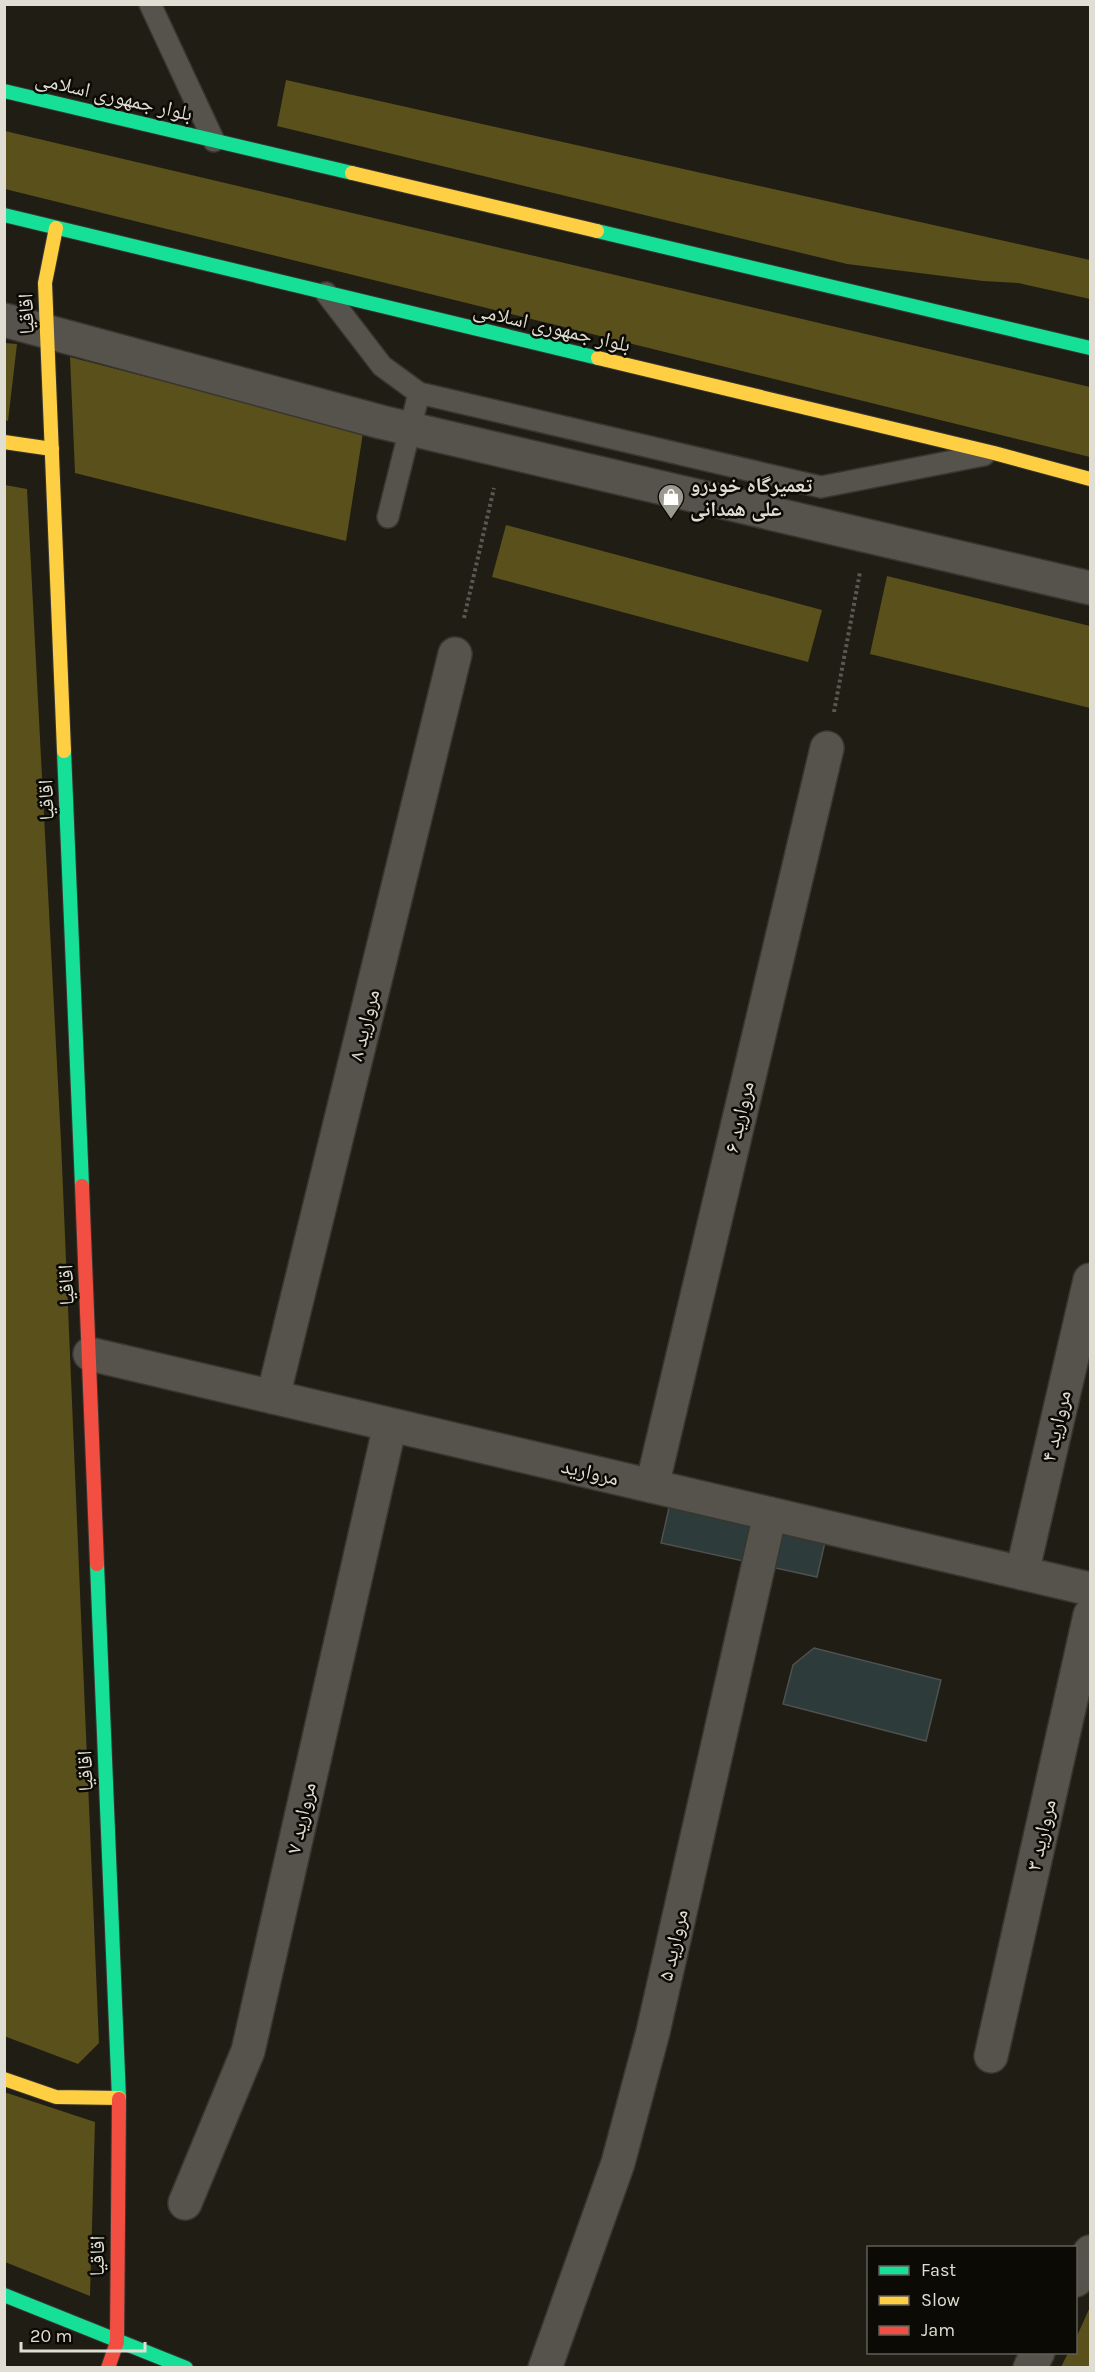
<svg xmlns="http://www.w3.org/2000/svg" width="1095" height="2372" font-family="Karla,'Noto Naskh Arabic',sans-serif">
	<style>
		.forest { fill: #5a501b }
		.building { fill: #2d3b3b; stroke: #4e514f; stroke-width: 1.5 }
		.lines { fill: none; stroke-linecap: round; stroke-linejoin: round }
		.lane-casing { stroke: #38362f; stroke-width: 24 }
		.street-casing { stroke: #38362f; stroke-width: 36 }
		.fast-casing { stroke: #38362f; stroke-width: 16 }
		.slow-casing { stroke: #38362f; stroke-width: 16 }
		.jam-casing { stroke: #38362f; stroke-width: 16 }
		.path { stroke: #5a5852; stroke-width: 4; stroke-dasharray: 3 3; stroke-linecap: butt }
		.lane { stroke: #55534b; stroke-width: 21 }
		.street { stroke: #55534b; stroke-width: 33 }
		.fast { stroke: #16e098; stroke-width: 14 }
		.slow { stroke: #ffcf43; stroke-width: 14 }
		.jam { stroke: #f24e42; stroke-width: 14 }
		.labels { text-anchor: middle; dominant-baseline: central; stroke-width: 5; stroke-linejoin: round; paint-order: stroke }
		.street-label { font-size: 21px; fill: #e0ded3; stroke: #0c0a04 }
		.poi-label { font-size: 21px; font-weight: bold; fill: #e0ded3; stroke: #0c0a04; text-anchor: start }
	</style>
	<rect width="100%" height="100%" fill="#1f1d14"/>
	<g class="forest">
		<path d="M286 80 1090 260V299L1018 283 983 281 847 264 277 126Z"/>
		<path d="M5 131 1090 387V457L5 189Z"/>
		<path d="M5 343 17 344 8 421 5 420Z"/>
		<path d="M70 357 363 433 346 541 75 473Z"/>
		<path d="M5 485 27 489 61 1141 99 2043 78 2064 4 2036Z"/>
		<path d="M506 525 822 610 808 662 492 577Z"/>
		<path d="M887 576 1090 626V708L870 654Z"/>
		<path d="M4 2092 95 2122 90 2296 5 2262Z"/>
		<path d="M1090 2307V2367H1061L1068 2353 1076 2352V2338Z"/>
	</g>
	<g class="building">
		<path d="M674 1486 830 1520 817 1577 661 1543Z"/>
		<path d="M814 1648 941 1680 926 1741 783 1704 793 1665Z"/>
	</g>
	<g class="lines">
		<g class="lane-casing">
			<g id="lane">
				<path d="M150 4 214 141"/>
				<path d="M326 293 382 366 419 393 821 487 984 455"/>
				<path d="M388 517 419 393"/>
			</g>
		</g>
		<g class="street-casing">
			<g id="street">
				<path d="M4 320 381 422 1090 588"/>
				<path d="M90 1354 1090 1589"/>
				<path d="M273 1397 455 654"/>
				<path d="M652 1486 827 748"/>
				<path d="M1022 1573 1090 1280"/>
				<path d="M991 2056 1090 1615"/>
				<path d="M185 2203 248 2051 390 1425"/>
				<path d="M1076 2280 1090 2252"/>
				<path d="M545 2368 618 2163 653 2032 770 1514"/>
				<path d="M1030 2368 1038 2352"/>
			</g>
		</g>
		<g class="fast-casing">
			<g id="fast">
				<path d="M4 91 352 173"/>
				<path d="M4 215 598 358"/>
				<path d="M597 231 1090 348"/>
				<path d="M64 751 82 1186"/>
				<path d="M97 1564 119 2099"/>
				<path d="M4 2295 186 2368"/>
			</g>
		</g>
		<g class="slow-casing">
			<g id="slow">
				<path d="M352 173 597 231"/>
				<path d="M56 228 45 283 64 751"/>
				<path d="M598 358 994 453 1090 479"/>
				<path d="M4 442 52 449"/>
				<path d="M4 2079 56 2097 119 2098"/>
			</g>
		</g>
		<g class="jam-casing">
			<g id="jam">
				<path d="M82 1186 97 1564"/>
				<path d="M108 2368 117 2342 119 2099"/>
			</g>
		</g>
		<g class="path">
			<path d="M464 618 494 488"/>
			<path d="M834 712 860 572"/>
		</g>
		<use href="#lane" class="lane"/>
		<use href="#street" class="street"/>
		<use href="#fast" class="fast"/>
		<use href="#slow" class="slow"/>
		<use href="#jam" class="jam"/>
	</g>
	<defs>
		<g id="shop-pin" transform="scale(1.35)"><path d="M0 17L-7.5 6A9.5 9.5 0 1 1 7.5 6Z" fill="#9c9a90" stroke="#0c0a04"/><path d="M-5-2.5h2.3a2.7 3.5 0 0 1 5.4 0H5L5.5 6h-11ZM-1.5-2.5h3a1.5 2.3 0 0 0-3 0Z" fill="#fff"/></g>
	</defs>
	<g fill-rule="evenodd">
		<use href="#shop-pin" x="671" y="497"/>
	</g>
	<g class="labels">
		<g class="street-label">
			<text transform="translate(114 96) rotate(13)">بلوار جمهوری اسلامی</text>
			<text transform="translate(26 314) rotate(-92)">اقاقیا</text>
			<text transform="translate(552 327) rotate(13)">بلوار جمهوری اسلامی</text>
			<text transform="translate(46 800) rotate(-92)">اقاقیا</text>
			<text transform="translate(364 1025) rotate(-76)">مروارید ۸</text>
			<text transform="translate(739 1117) rotate(-77)">مروارید ۶</text>
			<text transform="translate(66 1285) rotate(-92)">اقاقیا</text>
			<text transform="translate(1056 1426) rotate(-77)">مروارید ۴</text>
			<text transform="translate(590 1472) rotate(13)">مروارید</text>
			<text transform="translate(85 1771) rotate(-92)">اقاقیا</text>
			<text transform="translate(301 1818) rotate(-77)">مروارید ۷</text>
			<text transform="translate(1041 1835) rotate(-77)">مروارید ۳</text>
			<text transform="translate(673 1945) rotate(-77)">مروارید ۵</text>
			<text transform="translate(97 2256) rotate(-89)">اقاقیا</text>
		</g>
		<g class="poi-label">
			<text x="690" y="485">تعمیرگاه خودرو<tspan x="690" dy="24">علی همدانی</tspan></text>
		</g>
	</g>
	<rect width="1095" height="2372" fill="none" stroke="#e0ded3" stroke-width="12"/>
	<rect x="867" y="2246" width="210" height="108" fill="#0c0a04" stroke="#615f57" stroke-width="1.5"/>
	<rect x="879" y="2266" width="30" height="9" fill="#16e098" stroke="#615f57" stroke-width="1.5"/>
	<text x="921" y="2276" font-size="18" fill="#e0ded3">Fast</text>
	<rect x="879" y="2296" width="30" height="9" fill="#ffcf43" stroke="#615f57" stroke-width="1.5"/>
	<text x="921" y="2306" font-size="18" fill="#e0ded3">Slow</text>
	<rect x="879" y="2326" width="30" height="9" fill="#f24e42" stroke="#615f57" stroke-width="1.5"/>
	<text x="921" y="2336" font-size="18" fill="#e0ded3">Jam</text>
	<path d="M21 2342v9h124v-9" fill="none" stroke="#e0ded3" stroke-width="3"/>
	<text x="30" y="2342" font-size="18" fill="#e0ded3" stroke="#0c0a04" stroke-width="4.5" paint-order="stroke">20 m</text>
</svg>
